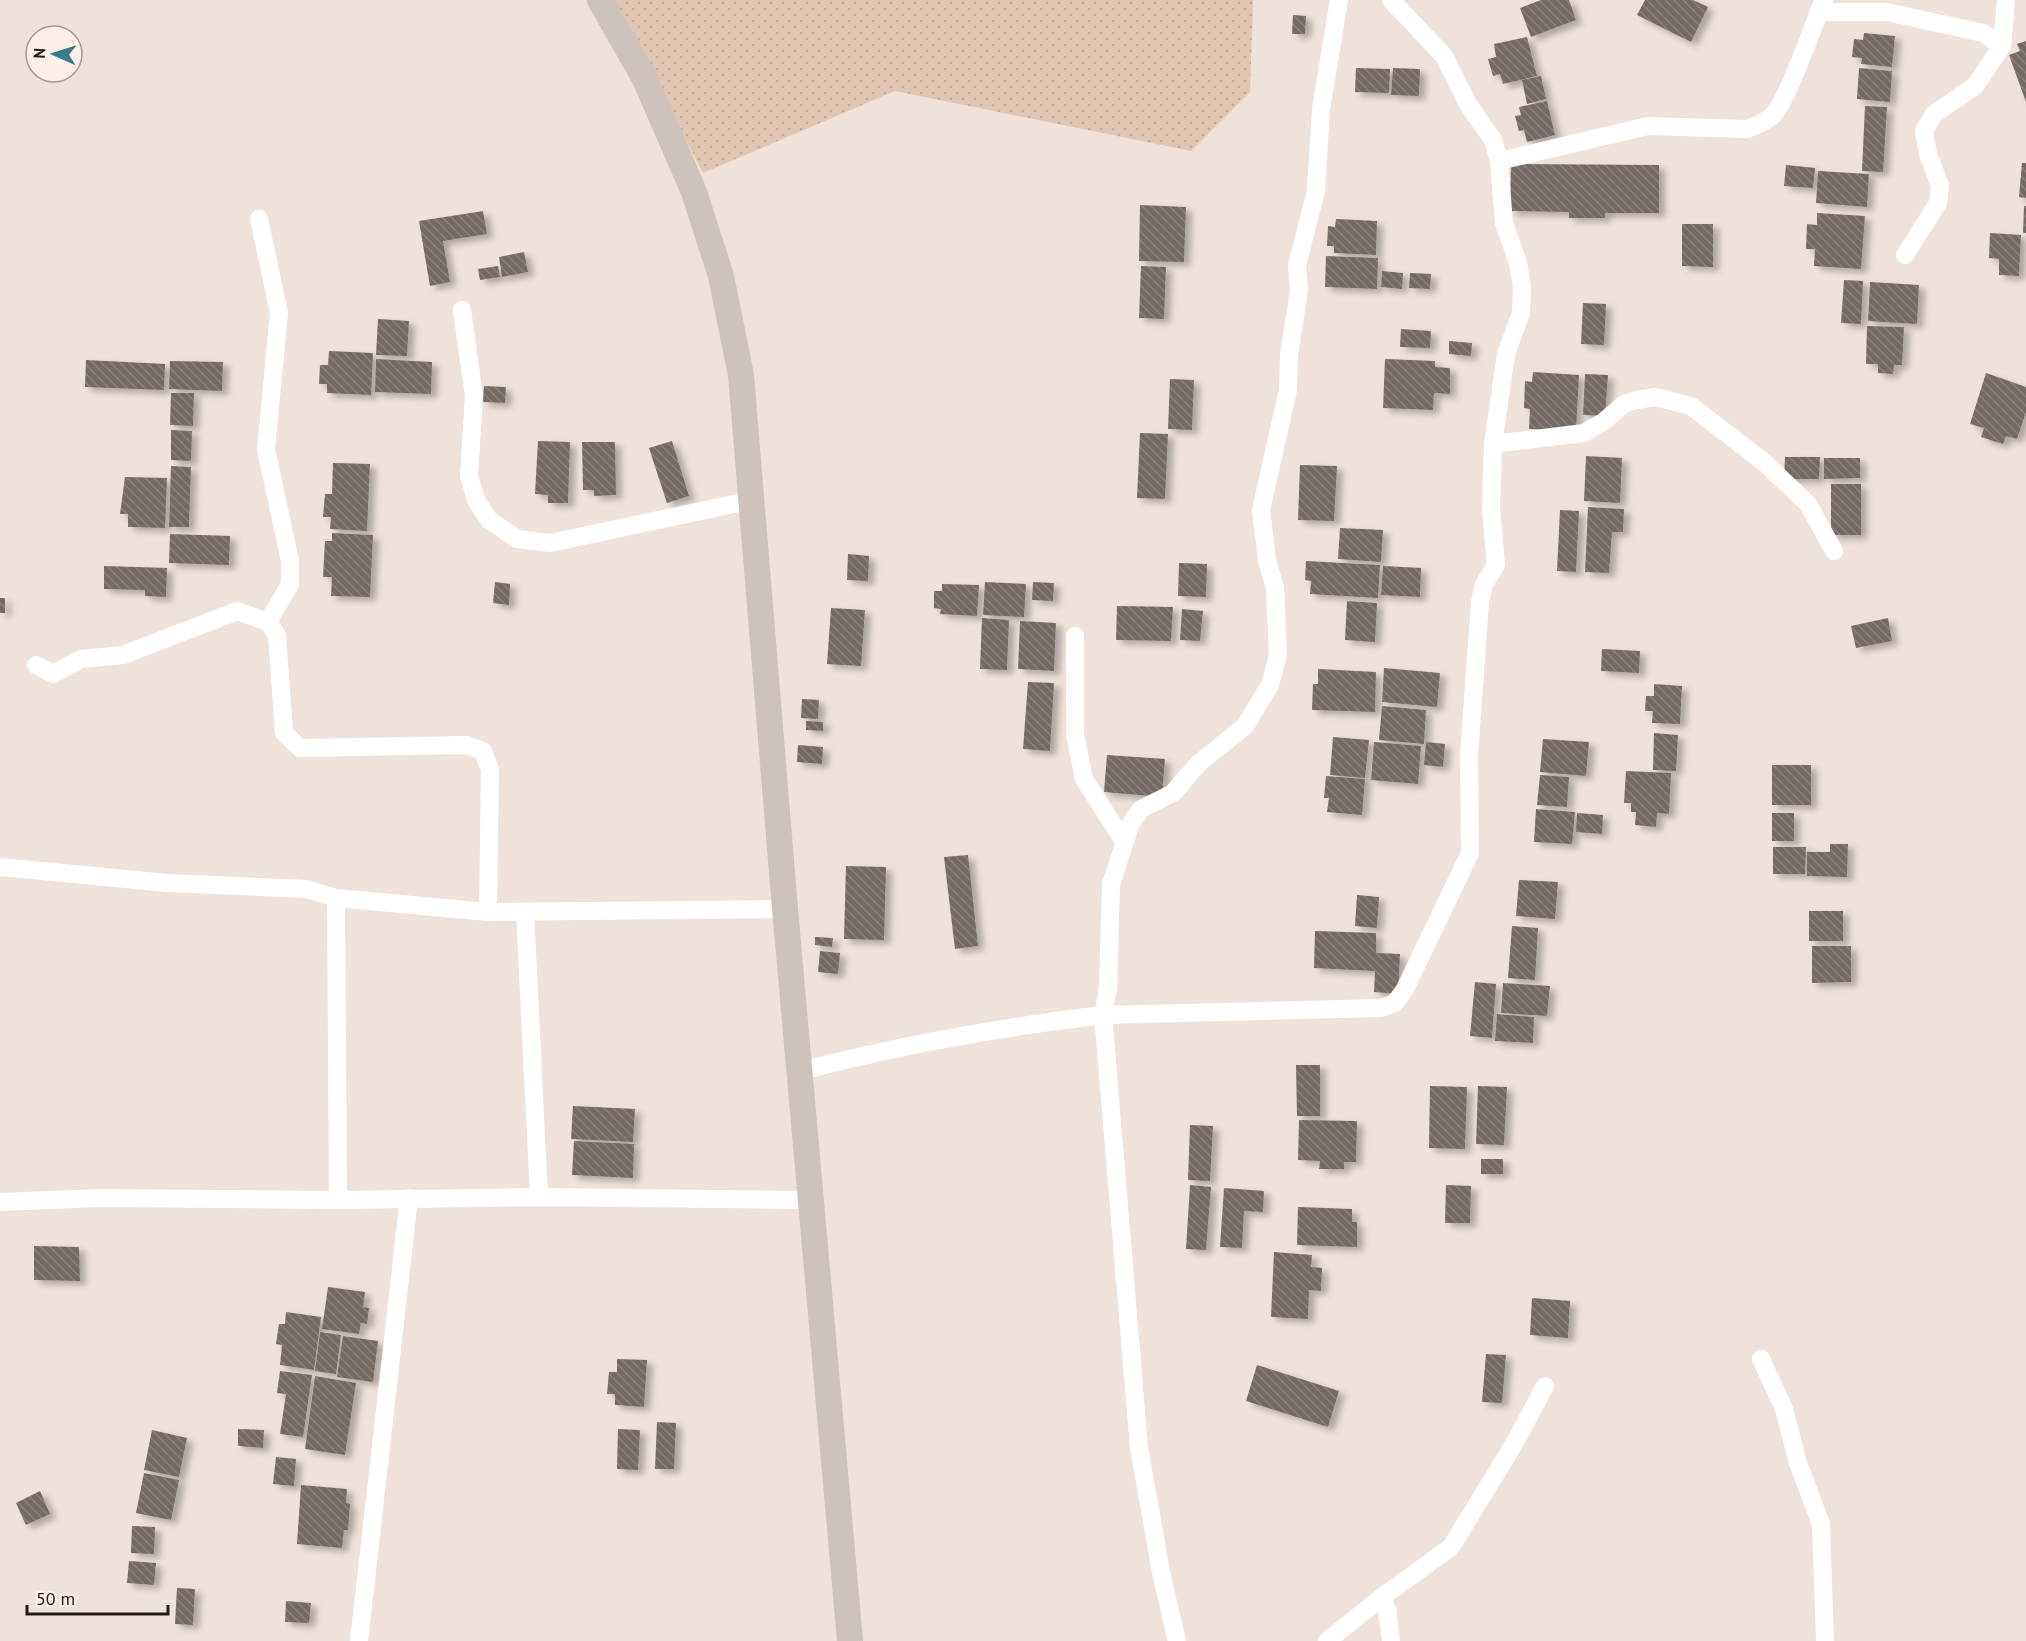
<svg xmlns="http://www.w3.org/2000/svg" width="2026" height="1641" font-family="'PT Sans',sans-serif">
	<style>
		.grass { fill: url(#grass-dots) }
		.building { fill: url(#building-back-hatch); filter: url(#shadow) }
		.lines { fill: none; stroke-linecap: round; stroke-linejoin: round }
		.street { stroke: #fff; stroke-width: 18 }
		.secondary { stroke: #cec3bc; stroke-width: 26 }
	</style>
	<defs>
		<pattern id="grass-dots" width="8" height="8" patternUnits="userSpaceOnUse" patternTransform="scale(1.5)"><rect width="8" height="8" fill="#e1c7b3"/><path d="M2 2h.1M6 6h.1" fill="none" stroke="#c1aa99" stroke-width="1.8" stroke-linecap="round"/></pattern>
		<pattern id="building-back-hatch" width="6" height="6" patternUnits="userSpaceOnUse" patternTransform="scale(1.5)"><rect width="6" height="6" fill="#746a63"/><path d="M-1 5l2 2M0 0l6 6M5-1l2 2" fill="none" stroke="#8a827d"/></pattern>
		<filter id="shadow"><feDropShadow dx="6" dy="4" stdDeviation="3" flood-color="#0004"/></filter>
	</defs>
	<rect width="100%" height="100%" fill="#eee2da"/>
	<path class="grass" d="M613 0H1253L1250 92 1191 151 895 91 703 173Z"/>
	<g class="building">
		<path d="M1541 0H1569L1576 20 1531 37 1520 8Z"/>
		<path d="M1645 0H1693L1708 7 1691 42 1637 15Z"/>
		<path d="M1293 15 1306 16 1305 34H1292Z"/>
		<path d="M1864 33 1895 36 1892 67 1861 64 1862 58 1852 57 1854 39 1863 40Z"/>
		<path d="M1527 37 1537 76 1503 84 1500 74 1493 76 1488 59 1496 57 1494 44Z"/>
		<path d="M2026 41V102L2009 55 2020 51 2017 44Z"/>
		<path d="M1356 68 1390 69 1389 93 1355 92Z"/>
		<path d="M1393 68 1420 69 1419 96 1391 95Z"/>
		<path d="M1859 68 1892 71 1890 102 1857 99Z"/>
		<path d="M1541 76 1546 99 1527 104 1522 80Z"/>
		<path d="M1547 101 1555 135 1527 142 1524 130 1519 131 1515 116 1521 115 1519 107Z"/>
		<path d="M1865 106 1887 107 1883 172 1862 171Z"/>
		<path d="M2022 163H2026V198L2019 197Z"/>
		<path d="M1511 164 1659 165V213H1605V218H1569V212L1510 211Z"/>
		<path d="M1786 165 1815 168 1813 188 1784 186Z"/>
		<path d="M1818 171 1869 174 1867 207 1816 203Z"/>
		<path d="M1140 205 1186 207 1184 262 1139 261Z"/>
		<path d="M2024 206H2026V233H2023Z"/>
		<path d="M483 211 487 234 443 241 450 282 430 286 419 221Z"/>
		<path d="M1817 213 1865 216 1861 269 1814 266 1815 249H1806L1807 224 1817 225Z"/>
		<path d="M1336 219 1377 221 1376 255 1334 253V246H1327L1328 226 1335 227Z"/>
		<path d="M1682 224H1713V267L1682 266Z"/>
		<path d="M1990 233 2021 235 2019 276 1999 275V259L1989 258Z"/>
		<path d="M524 252 528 272 502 277 499 257Z"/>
		<path d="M1326 256 1378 258 1377 289 1325 287Z"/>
		<path d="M498 266 500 277 480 280 478 269Z"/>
		<path d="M1141 266 1166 267 1164 319 1139 318Z"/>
		<path d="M1382 271 1403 273 1402 289 1381 287Z"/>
		<path d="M1410 273 1431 274 1430 289 1409 288Z"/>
		<path d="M1844 280 1863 281 1861 324 1841 323Z"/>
		<path d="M1870 282 1919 285 1917 324 1868 321Z"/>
		<path d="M1583 303 1606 304 1604 345 1581 344Z"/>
		<path d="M378 319 409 321 407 356 376 355Z"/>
		<path d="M1867 326 1904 327 1902 365H1894L1893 374 1878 373V364H1866Z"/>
		<path d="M1401 329 1431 331 1430 348 1400 347Z"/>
		<path d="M1449 341 1472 343 1471 356 1449 354Z"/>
		<path d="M329 351 373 353 371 395 327 393V384H319L320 365H328Z"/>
		<path d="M376 359 432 362 431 394 375 392Z"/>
		<path d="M1385 359 1435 361V367L1450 368V394L1434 393 1433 410 1383 408Z"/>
		<path d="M86 360 165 364 164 390 85 387Z"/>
		<path d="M170 361 223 362 222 391 169 389Z"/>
		<path d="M1533 372 1579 375 1576 431 1529 429 1530 409 1524 408 1525 381 1532 382Z"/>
		<path d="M1986 373 2026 387V412L2017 439 2006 436 2003 444 1981 437 1984 428 1970 424Z"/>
		<path d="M1585 374 1608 375 1605 416 1583 415Z"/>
		<path d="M1170 379 1194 380 1192 430 1168 429Z"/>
		<path d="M484 386 506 387 505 403 483 402Z"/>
		<path d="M171 393H194L193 426 170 425Z"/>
		<path d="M171 430 192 431 191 461 171 460Z"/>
		<path d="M1140 433 1168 434 1165 499 1137 498Z"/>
		<path d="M538 441 570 442 568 503H548V495L535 494Z"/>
		<path d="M672 441 689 496 667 503 649 448Z"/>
		<path d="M582 442H615L616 495 594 496V490H583Z"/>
		<path d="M1586 456 1622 458 1620 503 1584 501Z"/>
		<path d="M1785 457H1820L1819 479H1784Z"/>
		<path d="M1824 458H1860V478L1824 479Z"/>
		<path d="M333 463 370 464 367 531 330 529 331 517H323L325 494H332Z"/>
		<path d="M1300 465 1337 466 1334 521 1298 520Z"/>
		<path d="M171 466 191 467 189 527H169Z"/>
		<path d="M125 477 167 478 165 528 128 527V514H120Z"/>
		<rect x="1831" y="484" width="30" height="51"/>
		<path d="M1588 507 1624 509 1623 532H1612L1609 573 1585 572Z"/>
		<path d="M1560 510 1579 511 1576 572 1557 571Z"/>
		<path d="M1340 528 1383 530 1381 562 1338 559Z"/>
		<path d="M332 533 373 535 370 597 331 596 332 577H323L325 541H332Z"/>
		<path d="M170 534 230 536 229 565 169 563Z"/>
		<path d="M848 554 869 556 868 581 847 580Z"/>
		<path d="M1306 561 1380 565 1378 598 1310 594 1311 581 1305 580Z"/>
		<path d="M1179 563 1207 564 1206 597 1178 596Z"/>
		<path d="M104 566 167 568 166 597 145 596V590L104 589Z"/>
		<path d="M1383 566 1421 568 1420 597 1381 595Z"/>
		<path d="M495 582 510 584 509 605 493 603Z"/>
		<path d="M985 582 1026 584 1024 617 983 615Z"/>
		<path d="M1033 582 1054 583 1053 601 1032 600Z"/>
		<path d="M942 584 979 585 977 616 940 614 941 609 934 608V591H942Z"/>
		<rect x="0" y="598" width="5" height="15"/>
		<path d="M1347 601 1377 603 1375 642 1345 640Z"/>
		<path d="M1117 606 1173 607 1171 641 1116 640Z"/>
		<path d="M831 608 865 610 861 666 827 664Z"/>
		<path d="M1182 609 1203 611 1200 641 1180 640Z"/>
		<path d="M982 618 1009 620 1007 670 980 669Z"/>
		<path d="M1888 618 1892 641 1856 648 1851 626Z"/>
		<path d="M1020 621 1056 623 1054 671 1018 669Z"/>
		<path d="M1602 649 1640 651 1639 673 1601 671Z"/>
		<path d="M1384 668 1440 673 1437 707 1382 702Z"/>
		<path d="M1318 669 1376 672 1375 712 1312 710 1313 684H1318Z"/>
		<path d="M1028 682 1054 683 1050 751 1023 749Z"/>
		<path d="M1654 684 1682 686 1680 724 1652 723 1653 711H1645L1646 696H1654Z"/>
		<path d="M802 699 819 700 818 719 801 718Z"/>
		<path d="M1382 706 1426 710 1424 744 1379 740Z"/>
		<path d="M806 721 823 722V731L806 730Z"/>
		<path d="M1654 733 1678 735 1676 771 1653 770Z"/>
		<path d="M1333 737 1369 740 1365 778 1330 775Z"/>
		<path d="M1543 739 1589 742 1586 776 1540 772Z"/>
		<path d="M1374 742 1421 746 1418 784 1371 780Z"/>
		<path d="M1426 742 1445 744 1443 767 1424 765Z"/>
		<path d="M798 745 823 747 822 764 797 762Z"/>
		<path d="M1107 755 1165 759 1162 797 1104 792Z"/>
		<rect x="1772" y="765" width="39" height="40"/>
		<path d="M1626 771 1671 773 1669 814 1657 813 1656 827 1635 825 1636 812H1631V803H1624Z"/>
		<path d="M1540 775 1569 777 1567 807 1537 805Z"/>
		<path d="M1326 776 1365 779 1362 815 1327 812 1329 798H1324Z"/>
		<path d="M1536 809 1575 812 1572 844 1534 842Z"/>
		<path d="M1577 813 1603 815 1602 834 1576 832Z"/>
		<rect x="1772" y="813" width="22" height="28"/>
		<path d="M1830 844H1848L1847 877 1807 876V852H1830Z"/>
		<path d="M1773 847H1806L1805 874H1773Z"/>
		<path d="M968 855 978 946 955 949 944 857Z"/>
		<path d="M846 866 886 867 884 940 844 939Z"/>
		<path d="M1519 880 1558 882 1555 919 1516 916Z"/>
		<path d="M1357 895 1379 897 1377 928 1355 926Z"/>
		<rect x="1809" y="911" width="34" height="30"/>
		<path d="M1512 926 1538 928 1535 980 1508 978Z"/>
		<path d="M1315 931 1376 933V953L1400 954 1398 994 1374 992 1375 971 1314 968Z"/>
		<path d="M815 937 833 938 832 947 815 945Z"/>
		<path d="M1812 946H1851V982L1812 983Z"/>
		<path d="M820 951 840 953 838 974 818 972Z"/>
		<path d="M1475 982 1496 984 1492 1038 1470 1036Z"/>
		<path d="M1503 983 1550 986 1547 1016 1501 1013Z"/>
		<path d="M1497 1014 1534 1017 1533 1043 1495 1041Z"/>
		<path d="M1296 1065H1320V1116H1297Z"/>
		<path d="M1430 1086 1467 1087 1465 1149 1429 1148Z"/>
		<path d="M1478 1086 1507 1087 1504 1145 1476 1144Z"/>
		<path d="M573 1106 635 1109 633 1142 571 1139Z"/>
		<path d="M1299 1120 1357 1121 1356 1162H1344V1169H1319L1320 1161 1298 1160Z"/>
		<path d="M1190 1125 1213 1126 1210 1181 1188 1180Z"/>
		<path d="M574 1141 634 1144 633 1178 572 1175Z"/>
		<rect x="1481" y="1159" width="22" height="15"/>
		<path d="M1190 1185 1211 1187 1206 1250 1186 1249Z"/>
		<path d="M1446 1185 1471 1186 1470 1223H1445Z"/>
		<path d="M1224 1188 1264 1191 1263 1212 1244 1211 1242 1248 1220 1247Z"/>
		<path d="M1298 1207 1352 1209V1222H1357V1247L1297 1245Z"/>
		<path d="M34 1246 79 1247 80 1281 34 1280Z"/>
		<path d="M1274 1252 1312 1255 1311 1267 1322 1268 1321 1291 1309 1290 1308 1319 1271 1317Z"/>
		<path d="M328 1287 365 1292 363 1307 369 1308 367 1324 361 1323 359 1334 322 1329Z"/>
		<path d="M1532 1298 1570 1301 1568 1338 1530 1335Z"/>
		<path d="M286 1312 321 1317 314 1370 280 1365 282 1345 276 1344 279 1324H285Z"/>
		<path d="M320 1332 341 1335 336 1374 315 1371Z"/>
		<path d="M343 1336 378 1341 373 1382 337 1377Z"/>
		<path d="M1486 1354 1506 1355 1502 1403 1482 1402Z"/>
		<path d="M617 1359 647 1360 644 1407 615 1405V1394H607L609 1372H617Z"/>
		<path d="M1257 1365 1339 1391 1328 1427 1246 1401Z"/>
		<path d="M280 1371 312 1375 303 1437 280 1434 286 1394 277 1393Z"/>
		<path d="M315 1376 356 1383 345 1455 305 1449Z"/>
		<path d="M657 1422 676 1423 674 1469H655Z"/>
		<path d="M238 1429 264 1430 263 1448 238 1446Z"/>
		<path d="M618 1429 640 1430 638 1470 617 1469Z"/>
		<path d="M152 1430 187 1438 179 1477 144 1470Z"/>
		<path d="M276 1457 296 1459 294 1486 273 1484Z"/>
		<path d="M144 1473 179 1480 171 1520 136 1513Z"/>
		<path d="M301 1485 347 1489 346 1503 350 1504 348 1530H344L342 1548 297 1544Z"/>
		<path d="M40 1491 50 1514 26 1525 16 1503Z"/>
		<path d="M132 1526 155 1527 154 1554 131 1553Z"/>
		<path d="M129 1561 156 1563 154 1585 127 1583Z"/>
		<path d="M177 1588 195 1589 193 1625 175 1624Z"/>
		<path d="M286 1601 311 1603 309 1623 285 1622Z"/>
	</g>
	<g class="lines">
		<g class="street">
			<path d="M1818 12H1887L1983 33 2002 46"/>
			<path d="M1499 161 1648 126 1747 129C1756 126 1764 123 1772 116 1788 100 1813 25 1824 0"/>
			<path d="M259 219 279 313 266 449 290 561V584L268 622"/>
			<path d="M1905 255 1938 203 1940 186 1928 154 1924 131 1934 114 1975 86 2002 46 2006 0"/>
			<path d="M462 310 474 396 469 476 476 500 489 520 517 539 550 543 753 500"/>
			<path d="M1493 444 1584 433 1603 422 1624 404 1637 400 1655 397 1691 406 1765 463 1808 504 1834 551"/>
			<path d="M1075 636V734L1084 779 1123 840"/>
			<path d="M36 665 53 674 81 659 123 655 237 611 268 622 277 635 284 733 300 748 466 745 483 751 490 770 488 912"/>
			<path d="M0 867 167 883 306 889 336 898 488 912 785 909"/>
			<path d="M336 898 338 1200"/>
			<path d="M525 912 539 1197"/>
			<path d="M801 1071C900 1045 1002 1027 1103 1015L1108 988 1111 884 1131 823 1141 809 1173 793 1198 764 1245 726 1270 685 1278 655 1275 588 1267 560 1261 510 1288 390 1289 355 1299 290 1297 265 1316 191 1321 109 1339 0"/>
			<path d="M0 1202 99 1198 338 1200 539 1197 812 1200"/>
			<path d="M1761 1359 1784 1409 1798 1463 1821 1524 1825 1641"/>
			<path d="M1382 1597 1387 1610 1391 1641"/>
			<path d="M359 1641 409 1198"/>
			<path d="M1177 1641 1162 1577 1139 1448 1103 1015 1381 1008 1395 1003 1405 989 1470 853 1469 755 1480 602 1484 584 1496 565 1491 509 1493 444 1506 354 1521 313 1522 287 1518 263 1504 223 1499 161 1493 140 1468 104 1444 56 1391 0"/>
			<path d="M1327 1641 1382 1597 1451 1547 1514 1444 1545 1386"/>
		</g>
		<path class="secondary" d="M600 0 645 79 694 192 721 276 741 375 785 909 850 1641"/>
	</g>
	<g transform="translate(54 54) rotate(273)"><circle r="28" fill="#fbefe7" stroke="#a39a94" stroke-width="1.5"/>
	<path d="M0-4.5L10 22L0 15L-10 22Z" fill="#367b89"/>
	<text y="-9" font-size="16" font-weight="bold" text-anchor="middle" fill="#1f1b18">N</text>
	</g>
	<path d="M27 1605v9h141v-9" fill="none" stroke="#1f1b18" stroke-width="3"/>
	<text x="36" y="1605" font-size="18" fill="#1f1b18" stroke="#fbefe7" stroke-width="4.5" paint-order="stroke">50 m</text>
</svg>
